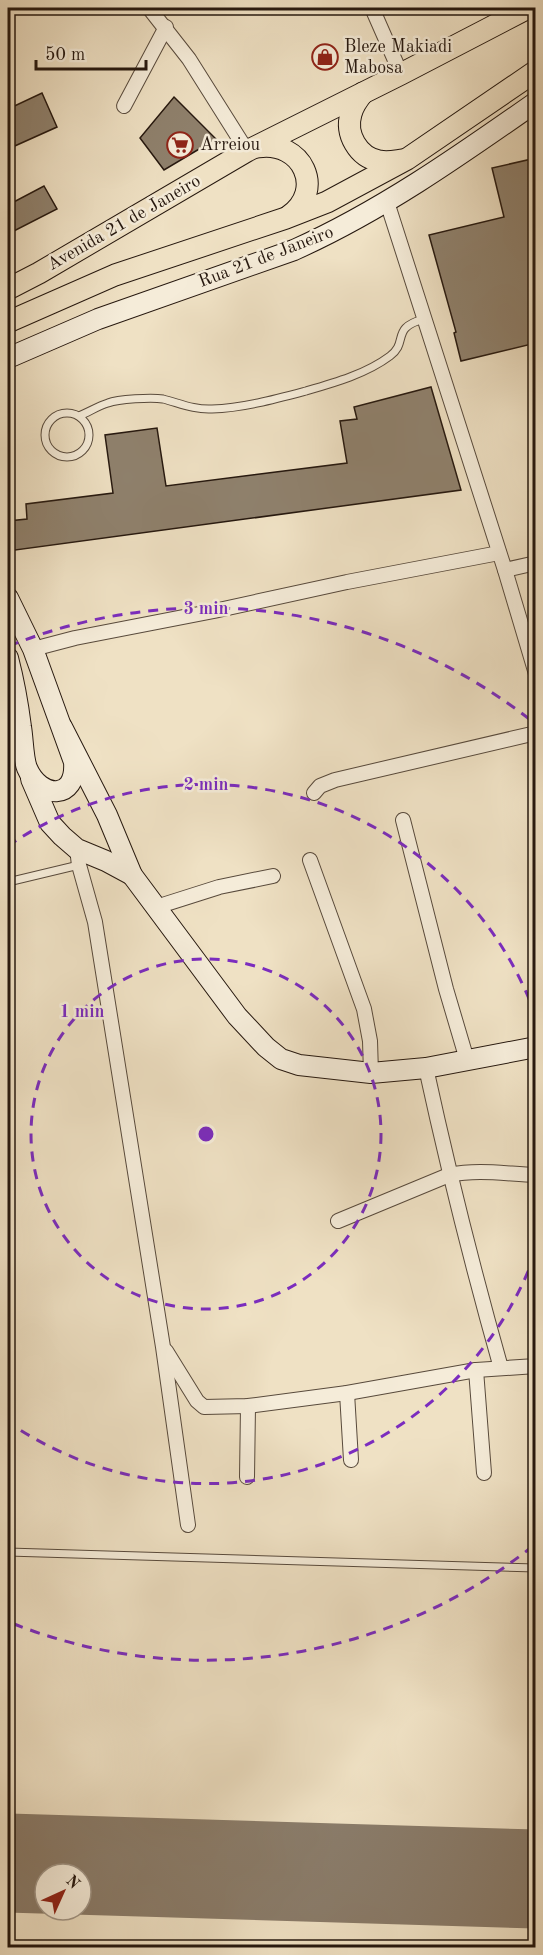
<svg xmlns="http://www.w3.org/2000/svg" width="543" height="1955" font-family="'Old Standard TT',serif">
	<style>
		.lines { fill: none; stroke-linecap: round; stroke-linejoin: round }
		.runway { stroke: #8a7c6a; stroke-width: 99 }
		.building { fill: #8f816d; stroke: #26180f; stroke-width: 1.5 }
		.lane-casing { stroke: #584a3c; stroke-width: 9 }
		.street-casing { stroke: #584a3c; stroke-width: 16 }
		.secondary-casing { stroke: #26180f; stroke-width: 22 }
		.primary-casing { stroke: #26180f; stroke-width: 23 }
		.lane { stroke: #f5ecd9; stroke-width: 7 }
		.street { stroke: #f5ecd9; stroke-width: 14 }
		.secondary { stroke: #f5ecd9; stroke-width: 20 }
		.primary { stroke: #efe1c4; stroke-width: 21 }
		.ring { fill: none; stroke: #7b2cbf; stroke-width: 3; stroke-dasharray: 10 8 }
		.labels { text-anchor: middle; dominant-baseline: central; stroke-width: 5; stroke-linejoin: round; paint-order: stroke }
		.poi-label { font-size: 18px; fill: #26180f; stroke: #f5ecd9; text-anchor: start }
		.street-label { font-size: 18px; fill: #26180f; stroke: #f5ecd9 }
		.centre { fill: #7b2cbf; stroke: #f5ecd9; stroke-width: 3 }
		.ring-label { font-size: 18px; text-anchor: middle; font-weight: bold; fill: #7b2cbf; stroke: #f5ecd9; stroke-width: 5; stroke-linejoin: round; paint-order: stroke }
	</style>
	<rect width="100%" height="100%" fill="#efe1c4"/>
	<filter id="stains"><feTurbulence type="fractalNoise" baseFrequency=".00333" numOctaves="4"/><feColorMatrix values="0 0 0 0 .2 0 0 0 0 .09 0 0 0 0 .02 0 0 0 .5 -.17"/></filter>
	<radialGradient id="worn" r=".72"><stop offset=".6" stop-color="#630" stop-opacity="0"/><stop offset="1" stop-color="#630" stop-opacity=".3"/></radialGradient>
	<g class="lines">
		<path class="runway" d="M8 1863 536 1879"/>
	</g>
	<g class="building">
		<path d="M42 93 57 127 8 149V109Z"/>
		<path d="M174 97 216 139 164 170 140 138Z"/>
		<path d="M536 158V343L461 361 454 333 456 332 429 235 504 217 492 168Z"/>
		<path d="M44 186 57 209 8 234V205Z"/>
		<path d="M431 387 461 490 8 551V521L27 519 26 504 113 493 105 435 157 428 166 486 347 463 340 421 357 419 354 407Z"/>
	</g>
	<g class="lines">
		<g class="lane-casing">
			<g id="lane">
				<circle cx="67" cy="435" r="22"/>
				<path d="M79 416C89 412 98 406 108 403 118 399 152 397 163 399 179 403 194 410 212 409 243 408 276 399 306 391 334 383 366 374 390 356 409 342 390 328 424 319"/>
				<path d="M8 882 79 865"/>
				<path d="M8 1552 536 1568"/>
			</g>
		</g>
		<g class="street-casing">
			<g id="street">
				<path d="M149 8 189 59 247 151"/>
				<path d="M372 8 401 74"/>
				<path d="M124 106 166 27"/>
				<path d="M387 202 505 570 536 674"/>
				<path d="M505 570 536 563"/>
				<path d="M33 649 75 638 214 611 347 582 499 553"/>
				<path d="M314 793 320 786 335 780 536 733"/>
				<path d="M403 820 446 989 467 1060"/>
				<path d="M77 849 79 865 95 922 163 1347 188 1525"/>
				<path d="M310 860 364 1009 370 1041 371 1073"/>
				<path d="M156 907 219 887 273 876"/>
				<path d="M426 1068C448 1169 473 1269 501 1368"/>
				<path d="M338 1221 449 1175C478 1169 506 1174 536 1175"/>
				<path d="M166 1351 197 1401 204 1407 248 1406 347 1393 476 1370 536 1366"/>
				<path d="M476 1370 484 1473"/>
				<path d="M347 1393 351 1460"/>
				<path d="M247 1477 248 1406"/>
			</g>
		</g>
		<g class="secondary-casing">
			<g id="secondary">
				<path d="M8 358 98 319 294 250C381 211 459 156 536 102"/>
				<path d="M8 598 33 649 74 762C77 801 40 799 27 768 23 758 23 738 21 727 18 703 14 681 8 658"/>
				<path d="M62 727 107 815 132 875 237 1016 266 1047 281 1059 299 1065 371 1073 426 1068 536 1047"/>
				<path d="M31 779 50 823 62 836 77 849 106 861 132 875"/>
			</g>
		</g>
		<g class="primary-casing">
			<g id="primary">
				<path d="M363 93C358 99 353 106 351 114 345 134 358 157 379 161 387 163 395 161 403 160"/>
				<path d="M258 147C302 140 326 190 289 216"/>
				<path d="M8 289 39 273 247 151 401 74 528 8"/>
				<path d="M8 322 115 275 286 218 327 202 407 159 536 71"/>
			</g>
		</g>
		<use href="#lane" class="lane"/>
		<use href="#street" class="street"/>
		<use href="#secondary" class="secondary"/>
		<use href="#primary" class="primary"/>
	</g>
	<g class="ring">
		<circle cx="206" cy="1134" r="175"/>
		<path d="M535 1254A350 350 0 0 1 8 1422M8 846A350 350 0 0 1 535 1014"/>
		<path d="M533 1546A526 526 0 0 1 9 1622M9 646A526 526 0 0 1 533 722"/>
	</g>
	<defs>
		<g id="shop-ring" transform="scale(1.35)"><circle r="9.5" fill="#f5ecd9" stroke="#8f2418" stroke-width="1.5"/><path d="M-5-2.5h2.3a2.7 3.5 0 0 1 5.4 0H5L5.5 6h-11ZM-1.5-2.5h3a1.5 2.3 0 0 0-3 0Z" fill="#8f2418"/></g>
		<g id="supermarket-ring" transform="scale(1.35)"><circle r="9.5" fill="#f5ecd9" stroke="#8f2418" stroke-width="1.5"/><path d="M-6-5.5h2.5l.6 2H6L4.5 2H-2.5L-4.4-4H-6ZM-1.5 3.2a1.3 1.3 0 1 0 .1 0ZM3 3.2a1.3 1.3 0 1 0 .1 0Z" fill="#8f2418"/></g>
	</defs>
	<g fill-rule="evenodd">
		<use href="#shop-ring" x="325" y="57"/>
		<use href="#supermarket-ring" x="180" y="145"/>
	</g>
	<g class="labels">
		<g class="poi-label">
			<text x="344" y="47">Bleze Makiadi<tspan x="344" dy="21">Mabosa</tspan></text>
			<text x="200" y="145">Arreiou</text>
		</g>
		<g class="street-label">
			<text transform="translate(124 223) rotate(-30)">Avenida 21 de Janeiro</text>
			<text transform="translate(266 257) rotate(-21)">Rua 21 de Janeiro</text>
		</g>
	</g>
	<circle cx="206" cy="1134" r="9" class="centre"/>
	<g class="ring-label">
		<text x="206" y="614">3 min</text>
		<text x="206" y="790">2 min</text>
		<text x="82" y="1017">1 min</text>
	</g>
	<rect width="543" height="1955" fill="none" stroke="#efe1c4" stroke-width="30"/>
	<rect x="9" y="9" width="525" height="1937" fill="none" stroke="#26180f" stroke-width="3"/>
	<rect x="15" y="15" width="513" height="1925" fill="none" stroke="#26180f" stroke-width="1.5"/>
	<g transform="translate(63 1892) rotate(45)"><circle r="28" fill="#f5ecd9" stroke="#a29788" stroke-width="1.5"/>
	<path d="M0-4.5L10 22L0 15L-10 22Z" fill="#8f2418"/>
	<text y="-9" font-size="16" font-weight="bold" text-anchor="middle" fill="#26180f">N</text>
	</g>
	<path d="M36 60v9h110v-9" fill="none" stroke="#26180f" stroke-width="3"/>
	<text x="45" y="60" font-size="18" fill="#26180f" stroke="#f5ecd9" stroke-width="4.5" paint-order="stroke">50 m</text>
	<rect width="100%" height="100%" filter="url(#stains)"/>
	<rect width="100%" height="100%" fill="url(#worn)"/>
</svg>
